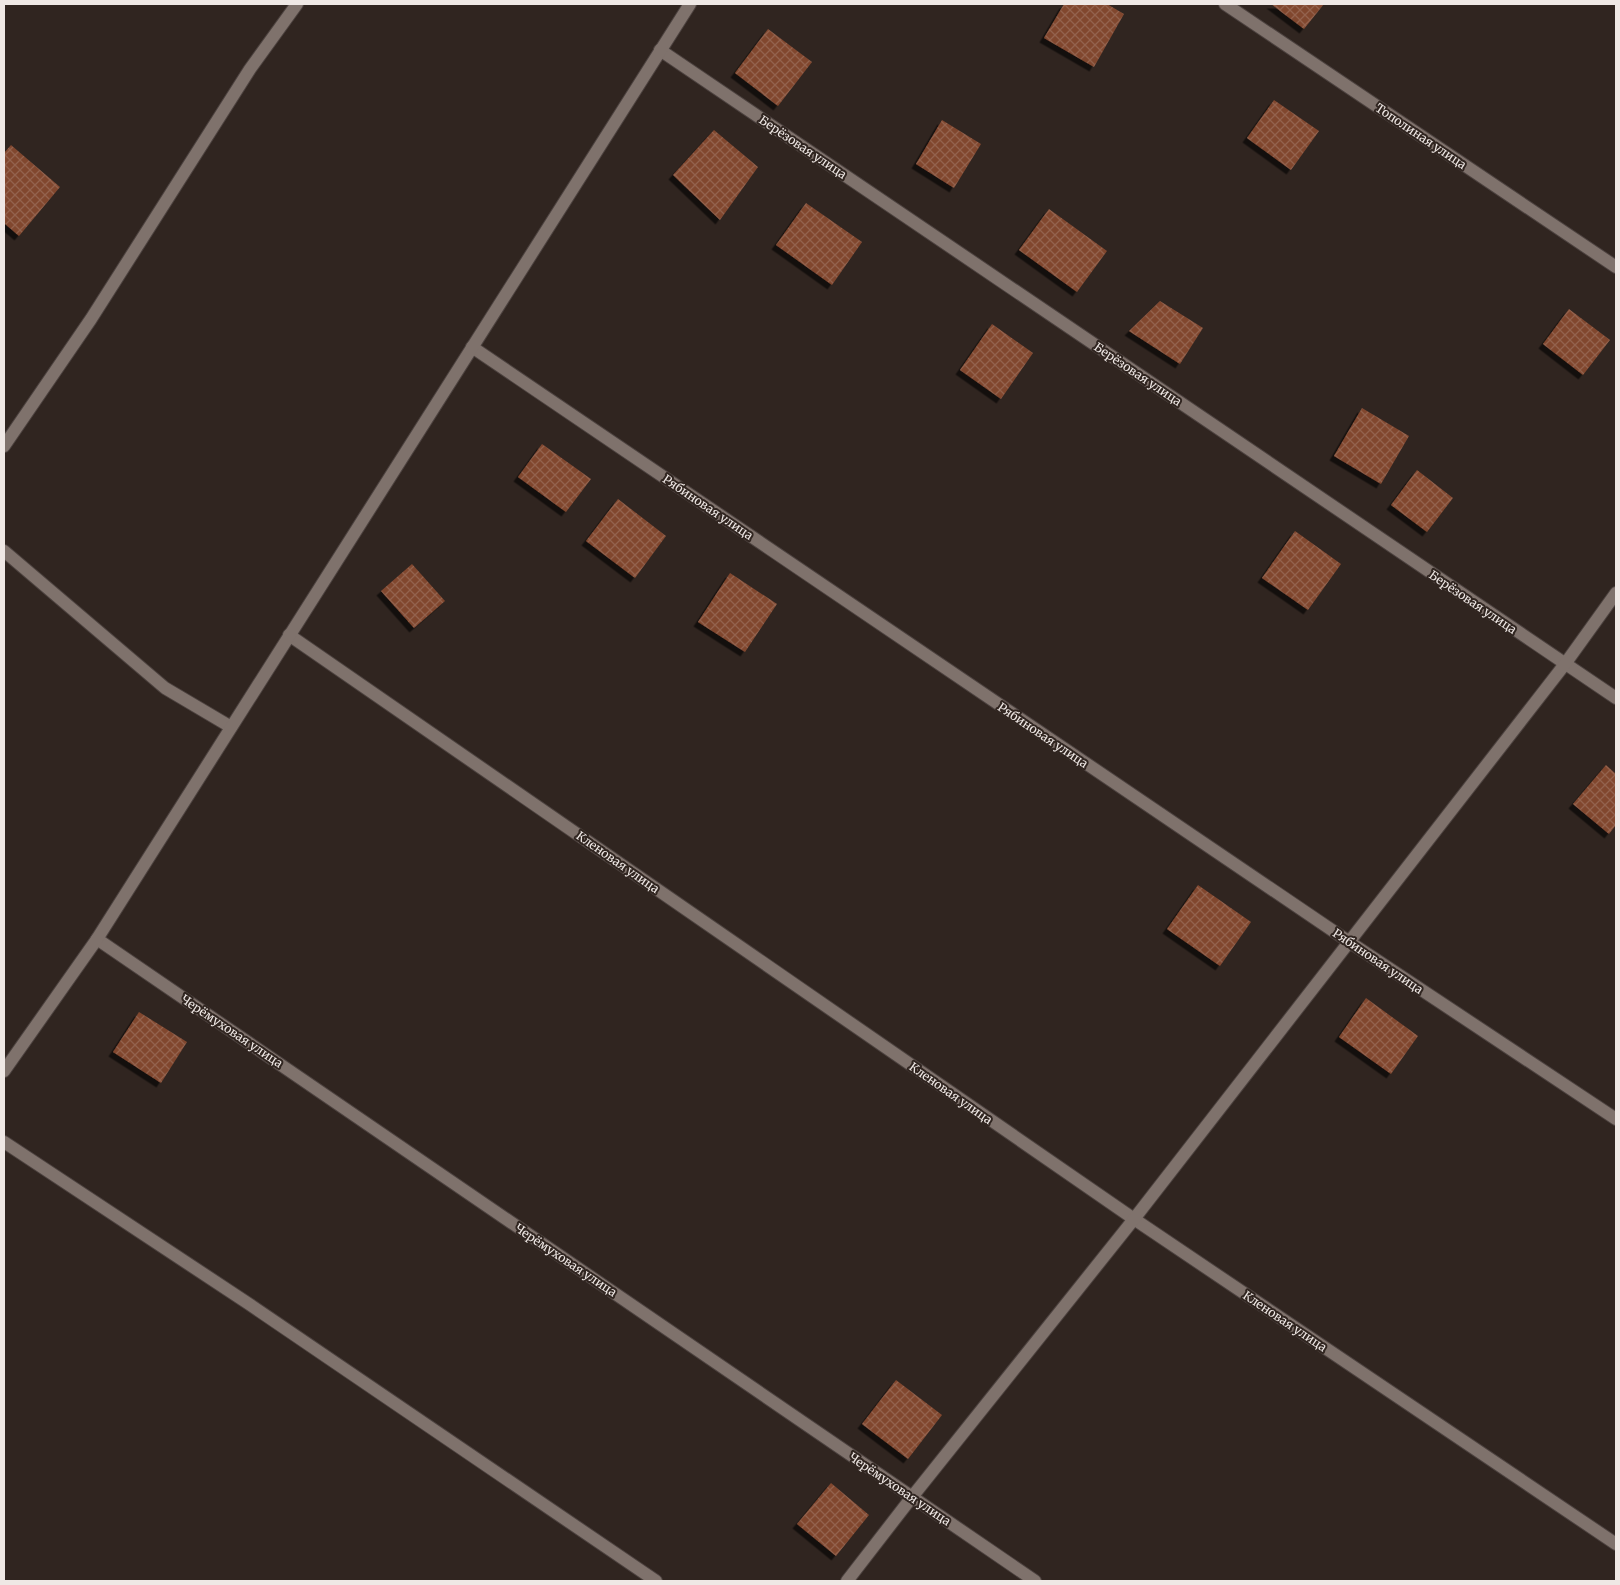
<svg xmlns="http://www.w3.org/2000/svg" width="1620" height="1585" font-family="Merriweather,serif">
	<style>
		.building { fill: url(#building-cross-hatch); filter: url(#shadow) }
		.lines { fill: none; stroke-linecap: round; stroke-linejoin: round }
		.minor-casing { stroke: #4c423f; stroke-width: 14 }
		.minor { stroke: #7f726c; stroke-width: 12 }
		.labels { text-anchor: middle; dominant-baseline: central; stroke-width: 4; stroke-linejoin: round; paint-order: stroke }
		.street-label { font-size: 12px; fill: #efe8e5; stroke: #302520 }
	</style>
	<defs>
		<pattern id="building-cross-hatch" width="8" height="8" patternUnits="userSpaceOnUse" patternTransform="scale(1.25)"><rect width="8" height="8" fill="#81472f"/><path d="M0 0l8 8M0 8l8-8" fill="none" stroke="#93624d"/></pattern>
		<filter id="shadow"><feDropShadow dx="-4.5" dy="4.5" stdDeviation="0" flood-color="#0009"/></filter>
	</defs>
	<rect width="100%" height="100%" fill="#302520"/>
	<g class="building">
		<path d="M1064 4H1107L1124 14 1094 67 1044 38Z"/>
		<path d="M1271 4H1324L1304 29Z"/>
		<path d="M768 29 812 62 778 106 735 73Z"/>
		<path d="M1274 100 1319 131 1291 170 1247 138Z"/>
		<path d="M942 120 981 144 954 188 916 164Z"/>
		<path d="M714 130 758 167 720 220 673 175Z"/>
		<path d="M11 145 60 187 19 236 4 223V153Z"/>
		<path d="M806 203 862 242 832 285 776 245Z"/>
		<path d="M1049 209 1107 251 1077 292 1019 250Z"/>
		<path d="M1160 301 1203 328 1180 364 1129 331Z"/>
		<path d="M1569 309 1610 340 1583 375 1543 344Z"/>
		<path d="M992 324 1033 353 1001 399 960 370Z"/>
		<path d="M1362 408 1409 436 1381 484 1334 456Z"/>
		<path d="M542 444 591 479 566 512 518 477Z"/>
		<path d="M1417 470 1453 498 1427 532 1391 505Z"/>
		<path d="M618 499 666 536 635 578 586 541Z"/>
		<path d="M1295 531 1341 564 1308 610 1262 578Z"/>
		<path d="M412 564 445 601 414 628 381 591Z"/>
		<path d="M730 573 777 604 745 652 698 622Z"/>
		<path d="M1606 765 1616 774V825L1609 834 1573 804Z"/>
		<path d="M1198 885 1251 922 1220 966 1167 929Z"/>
		<path d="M1366 998 1418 1036 1391 1074 1339 1037Z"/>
		<path d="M139 1012 187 1042 161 1083 113 1052Z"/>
		<path d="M896 1380 942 1415 908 1459 862 1424Z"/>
		<path d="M831 1483 869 1515 836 1556 797 1524Z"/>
	</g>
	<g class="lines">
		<g class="minor-casing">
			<g id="minor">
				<path d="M1225 4 1616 267"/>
				<path d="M660 50 1616 698"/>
				<path d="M472 347 1348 941 1616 1119"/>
				<path d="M4 446 91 319 250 69 297 4"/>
				<path d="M4 551 165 688 231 727"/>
				<path d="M289 635 1134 1219 1616 1544"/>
				<path d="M97 939 1035 1581"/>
				<path d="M4 1071 97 939 690 4"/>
				<path d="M4 1142 249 1304 656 1581"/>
				<path d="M847 1581 912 1497 1134 1219 1565 664 1616 593"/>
			</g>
		</g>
		<use href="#minor" class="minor"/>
	</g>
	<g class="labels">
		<g class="street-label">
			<text transform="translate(1421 136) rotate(34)">Тополиная улица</text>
			<text transform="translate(803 147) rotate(34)">Берёзовая улица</text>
			<text transform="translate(1138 374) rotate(34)">Берёзовая улица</text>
			<text transform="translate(708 507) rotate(34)">Рябиновая улица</text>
			<text transform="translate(1473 602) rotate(34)">Берёзовая улица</text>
			<text transform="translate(1043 735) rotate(34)">Рябиновая улица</text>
			<text transform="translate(618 862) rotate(35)">Кленовая улица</text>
			<text transform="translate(1378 961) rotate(34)">Рябиновая улица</text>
			<text transform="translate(232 1031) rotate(34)">Черёмуховая улица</text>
			<text transform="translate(951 1093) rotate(35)">Кленовая улица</text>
			<text transform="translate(566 1260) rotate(34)">Черёмуховая улица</text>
			<text transform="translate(1285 1321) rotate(34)">Кленовая улица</text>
			<text transform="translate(900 1489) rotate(34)">Черёмуховая улица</text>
		</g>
	</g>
	<rect width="1620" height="1585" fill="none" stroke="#efe8e5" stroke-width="10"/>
</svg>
